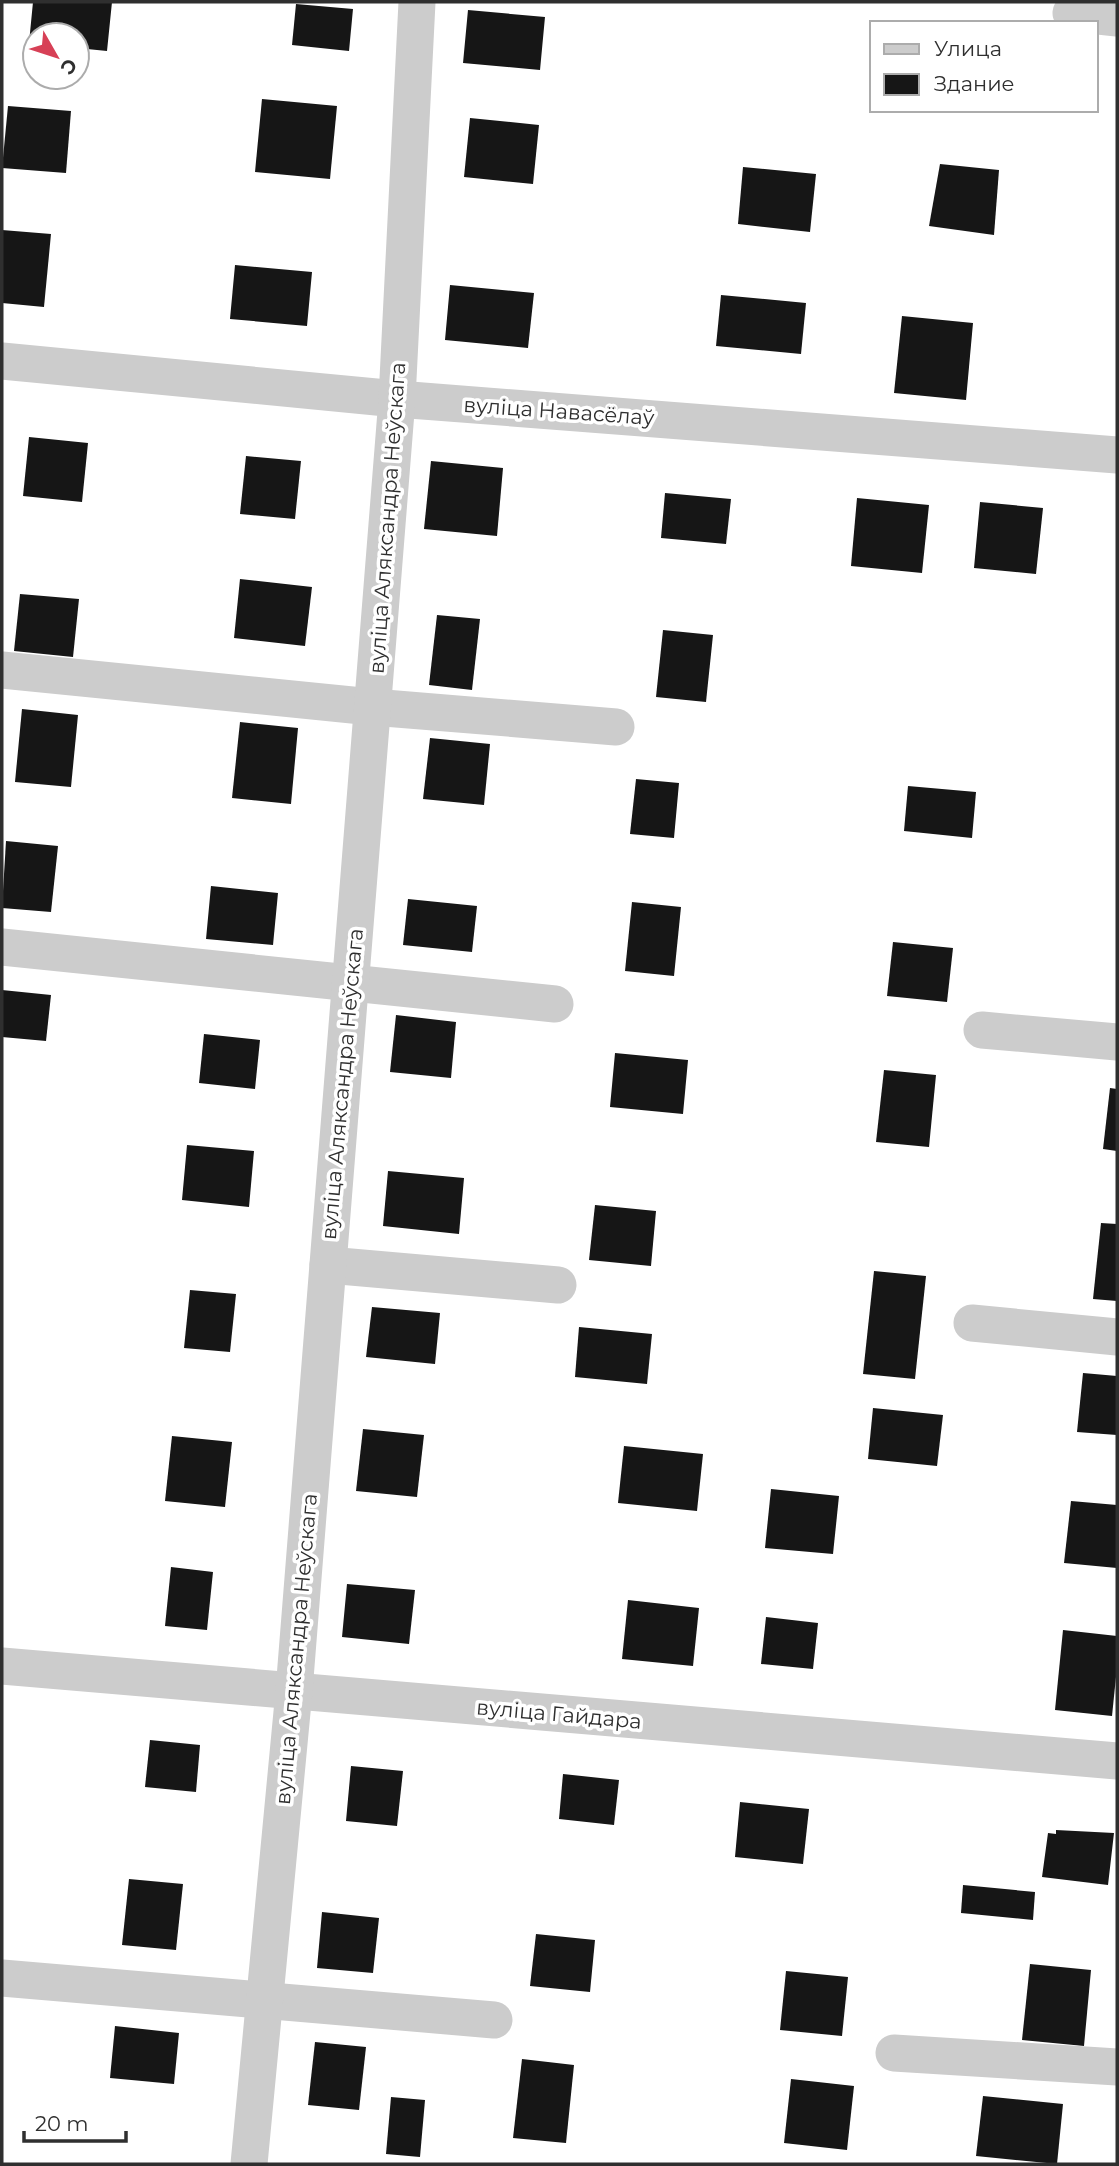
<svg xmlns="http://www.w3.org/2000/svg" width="1119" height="2166" font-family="Montserrat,sans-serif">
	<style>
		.building { fill: #161616 }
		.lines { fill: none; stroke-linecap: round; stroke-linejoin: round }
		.minor { stroke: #ccc; stroke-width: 37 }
		.labels { text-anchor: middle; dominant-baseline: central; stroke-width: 7; stroke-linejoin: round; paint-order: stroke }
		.street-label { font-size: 21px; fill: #2f2f2f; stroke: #fff }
	</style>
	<rect width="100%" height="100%" fill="#fff"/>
	<g class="building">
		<path d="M33 2H112L107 51 77 48V35H35V44L29 43Z"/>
		<path d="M296 4 353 9 349 51 292 45Z"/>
		<path d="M468 10 545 17 540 70 463 63Z"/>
		<path d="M262 99 337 106 330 179 255 172Z"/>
		<path d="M8 106 71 111 66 173 2 168Z"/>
		<path d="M470 118 539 125 533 184 464 177Z"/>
		<path d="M940 164 999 170 994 235 929 226Z"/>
		<path d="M743 167 816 174 810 232 738 224Z"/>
		<path d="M2 230 51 234 44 307 2 303Z"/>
		<path d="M235 265 312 272 307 326 230 319Z"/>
		<path d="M450 285 534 293 528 348 445 340Z"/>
		<path d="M721 295 806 303 801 354 716 346Z"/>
		<path d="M902 316 973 323 966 400 894 393Z"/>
		<path d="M29 437 88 443 82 502 23 496Z"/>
		<path d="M246 456 301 461 295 519 240 514Z"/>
		<path d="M431 461 503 468 497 536 424 529Z"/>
		<path d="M665 493 731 499 726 544 661 538Z"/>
		<path d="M857 498 929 505 922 573 851 566Z"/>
		<path d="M980 502 1043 508 1036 574 974 568Z"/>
		<path d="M240 579 312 587 305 646 234 638Z"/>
		<path d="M20 594 79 599 73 657 14 651Z"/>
		<path d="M437 615 480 619 472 690 429 685Z"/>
		<path d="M663 630 713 635 706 702 656 697Z"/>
		<path d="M22 709 78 715 71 787 15 782Z"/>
		<path d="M240 722 298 728 291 804 232 798Z"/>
		<path d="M430 738 490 744 484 805 423 799Z"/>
		<path d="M636 779 679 783 674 838 630 834Z"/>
		<path d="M908 786 976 792 972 838 904 831Z"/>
		<path d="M6 841 58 846 51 912 2 908Z"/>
		<path d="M211 886 278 893 273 945 206 939Z"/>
		<path d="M408 899 477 906 472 952 403 945Z"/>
		<path d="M632 902 681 907 674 976 625 971Z"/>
		<path d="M893 942 953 948 947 1002 887 996Z"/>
		<path d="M2 990 51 995 46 1041 2 1037Z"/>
		<path d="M396 1015 456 1022 451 1078 390 1072Z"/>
		<path d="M204 1034 260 1040 255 1089 199 1083Z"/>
		<path d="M615 1053 688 1060 683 1114 610 1107Z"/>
		<path d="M884 1070 936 1075 929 1147 876 1142Z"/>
		<path d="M1110 1088 1117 1089V1151L1103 1149Z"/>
		<path d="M187 1145 254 1151 249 1207 182 1200Z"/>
		<path d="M388 1171 464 1178 459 1234 383 1226Z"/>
		<path d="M595 1205 656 1211 651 1266 589 1260Z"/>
		<path d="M1101 1223 1117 1224V1301L1093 1299Z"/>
		<path d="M874 1271 926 1276 915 1379 863 1374Z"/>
		<path d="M190 1290 236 1294 230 1352 184 1348Z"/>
		<path d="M372 1307 440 1313 435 1364 366 1357Z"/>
		<path d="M579 1327 652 1334 647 1384 575 1377Z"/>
		<path d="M1083 1373 1117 1376V1435L1077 1432Z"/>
		<path d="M873 1408 943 1415 937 1466 868 1459Z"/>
		<path d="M363 1429 424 1435 417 1497 356 1491Z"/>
		<path d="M172 1436 232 1442 225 1507 165 1501Z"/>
		<path d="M624 1446 703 1454 697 1511 618 1503Z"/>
		<path d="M771 1489 839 1496 833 1554 765 1548Z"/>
		<path d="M1071 1501 1117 1505V1568L1064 1563Z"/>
		<path d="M171 1567 213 1572 207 1630 165 1626Z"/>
		<path d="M347 1584 415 1590 409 1644 342 1637Z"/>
		<path d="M628 1600 699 1608 693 1666 622 1659Z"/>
		<path d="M766 1617 818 1623 813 1669 761 1664Z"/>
		<path d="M1063 1630 1117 1636V1667L1112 1716 1055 1710Z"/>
		<path d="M150 1740 200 1745 196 1792 145 1787Z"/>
		<path d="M351 1766 403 1771 397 1826 346 1821Z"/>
		<path d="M563 1774 619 1780 614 1825 559 1819Z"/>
		<path d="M740 1802 809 1809 803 1864 735 1857Z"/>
		<path d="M1056 1830 1114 1833 1108 1885 1042 1877 1048 1833 1056 1834Z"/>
		<path d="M129 1879 183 1884 176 1950 122 1945Z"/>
		<path d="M963 1885 1035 1892 1033 1920 961 1913Z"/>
		<path d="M322 1912 379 1918 373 1973 317 1968Z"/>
		<path d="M536 1934 595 1940 590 1992 530 1986Z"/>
		<path d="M1030 1964 1091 1970 1084 2046 1022 2040Z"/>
		<path d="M786 1971 848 1977 842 2036 780 2030Z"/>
		<path d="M115 2026 179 2033 174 2084 110 2078Z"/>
		<path d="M315 2042 366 2047 359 2110 308 2105Z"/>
		<path d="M522 2059 574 2065 566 2143 513 2138Z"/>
		<path d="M791 2079 854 2086 847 2150 784 2143Z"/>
		<path d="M983 2096 1063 2104 1057 2164 976 2156Z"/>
		<path d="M391 2097 425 2100 420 2157 386 2154Z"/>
	</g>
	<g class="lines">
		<g class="minor">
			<path d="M1071 13 1117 18"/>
			<path d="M2 361 397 399 1117 455"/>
			<path d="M2 670 372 707 616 727"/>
			<path d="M2 947 555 1004"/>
			<path d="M982 1030 1117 1042"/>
			<path d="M328 1265 558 1285"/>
			<path d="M972 1323 1117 1337"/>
			<path d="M2 1666 1117 1761"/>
			<path d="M2 1978 494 2020"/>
			<path d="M894 2053 1117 2067"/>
			<path d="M249 2164 294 1691 397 399 417 2"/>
		</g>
	</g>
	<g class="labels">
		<g class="street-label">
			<text transform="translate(559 411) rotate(4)">вуліца Навасёлаў</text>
			<text transform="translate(387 518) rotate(-86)">вуліца Аляксандра Неўскага</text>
			<text transform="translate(342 1084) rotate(-85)">вуліца Аляксандра Неўскага</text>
			<text transform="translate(296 1649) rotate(-85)">вуліца Аляксандра Неўскага</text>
			<text transform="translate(559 1714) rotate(5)">вуліца Гайдара</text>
		</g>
	</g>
	<rect width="1119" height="2166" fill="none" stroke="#2f2f2f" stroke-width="7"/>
	<rect x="870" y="21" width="228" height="91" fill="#ffffff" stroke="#acacac" stroke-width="2"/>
	<rect x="884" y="44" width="35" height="10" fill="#cccccc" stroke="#acacac" stroke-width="2"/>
	<text x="934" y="56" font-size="21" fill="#2f2f2f">Улица</text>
	<rect x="884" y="74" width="35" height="21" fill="#161616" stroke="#acacac" stroke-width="2"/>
	<text x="934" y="91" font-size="21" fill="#2f2f2f">Здание</text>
	<g transform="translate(56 56) rotate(129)"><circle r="33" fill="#ffffff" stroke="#acacac" stroke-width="2"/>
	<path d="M0-5L12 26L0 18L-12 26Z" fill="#d74056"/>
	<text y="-10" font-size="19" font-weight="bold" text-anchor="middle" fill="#2f2f2f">С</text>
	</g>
	<path d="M24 2131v10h102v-10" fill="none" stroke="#2f2f2f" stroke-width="3.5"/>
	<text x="35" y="2131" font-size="21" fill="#2f2f2f" stroke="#ffffff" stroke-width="5" paint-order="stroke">20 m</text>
</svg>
